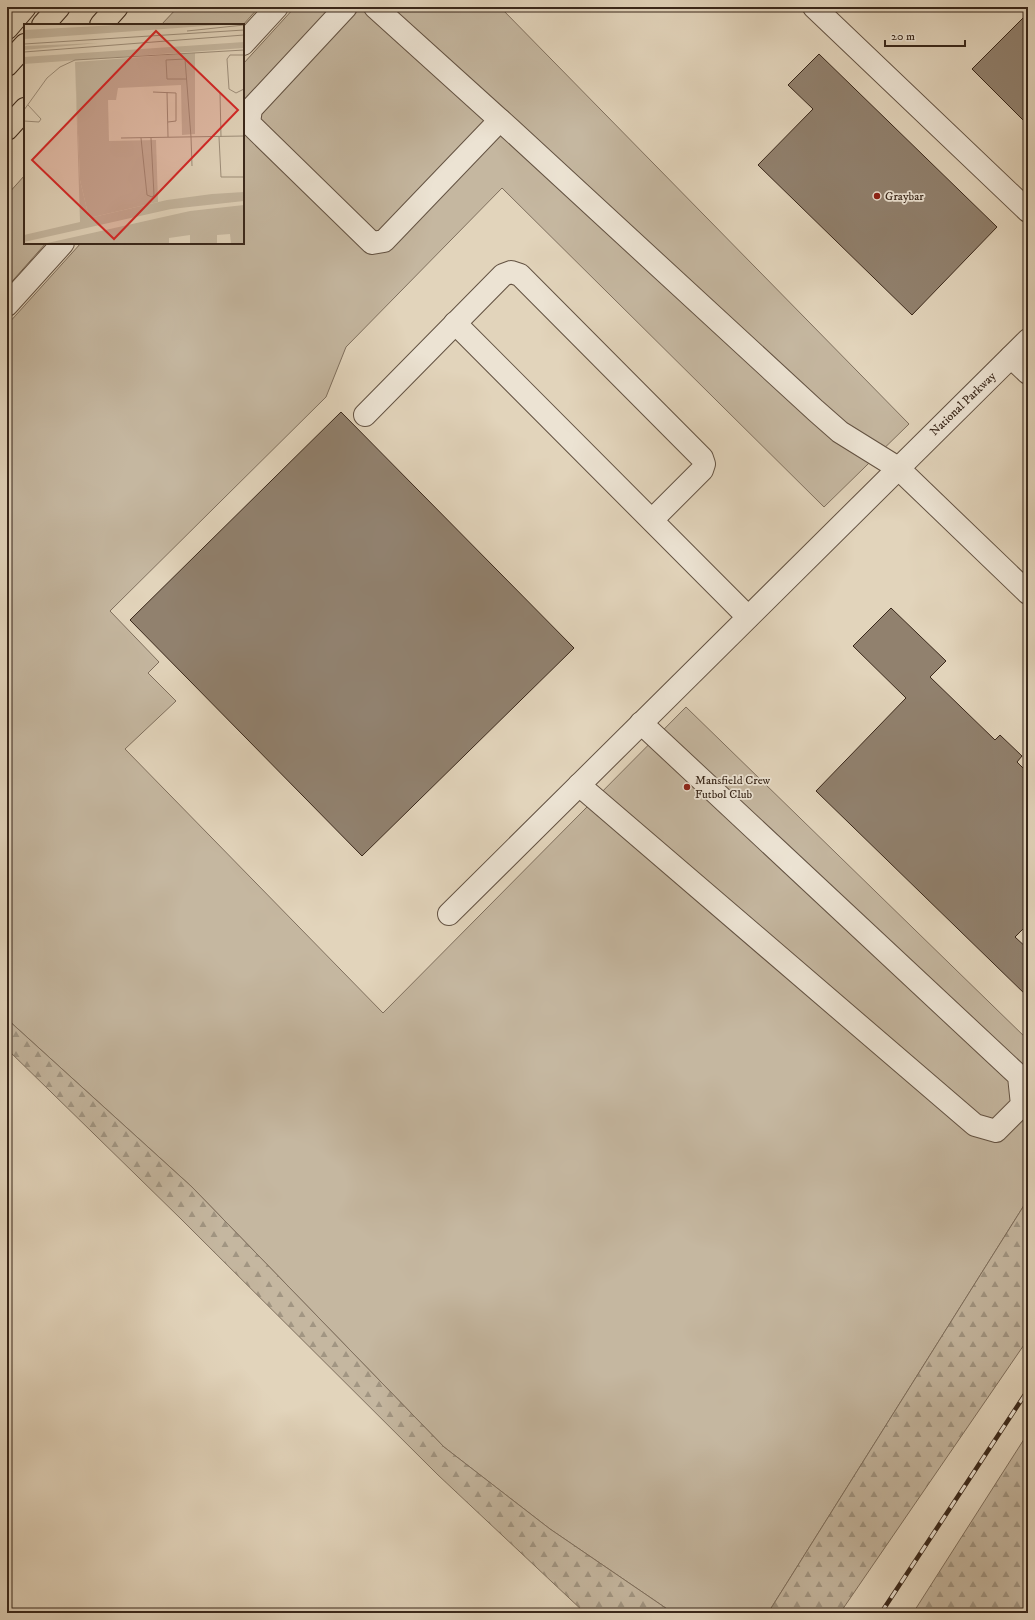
<svg xmlns="http://www.w3.org/2000/svg" width="1035" height="1620" font-family="'IM FELL DW Pica',serif">
	<style>
		.grass { fill: #c5b7a0; stroke: #7f6f5d }
		.forest { fill: url(#forest-firs); stroke: #7f6f5d }
		.building { fill: #91816e; stroke: #39271a }
		.lines { fill: none; stroke-linecap: round; stroke-linejoin: round }
		.minor-casing { stroke: #635242; stroke-width: 24 }
		.highway-casing { stroke: #39271a; stroke-width: 24 }
		.minor { stroke: #ece3d3; stroke-width: 22 }
		.highway { stroke: #e2d4bb; stroke-width: 22 }
		.rail-casing { stroke: #39271a; stroke-width: 4.5 }
		.rail { stroke: #ece3d3; stroke-width: 3; stroke-dasharray: 9; stroke-linecap: butt }
		.poi-dot { fill: #8f2418; stroke: #ece3d3; stroke-width: 1.5 }
		.labels { text-anchor: middle; dominant-baseline: central; stroke-width: 3.5; stroke-linejoin: round; paint-order: stroke }
		.poi-label { font-size: 12px; fill: #39271a; stroke: #ece3d3; text-anchor: start }
		.street-label { font-size: 12px; fill: #39271a; stroke: #ece3d3 }
		.inset-road { fill: none; stroke: #9e8f7b; stroke-width: 1 }
		.view { fill: #d62828; fill-opacity: 0.15; stroke: #d62828; stroke-width: 2 }
		.inset-edge { fill: none; stroke: #39271a; stroke-width: 2 }
	</style>
	<defs>
		<pattern id="forest-firs" width="22" height="20" patternUnits="userSpaceOnUse"><rect width="22" height="20" fill="#c5b7a0"/><path d="M5 1l3.5 6h-7zM16 11l3.5 6h-7z" fill="#a19582"/></pattern>
	</defs>
	<rect width="100%" height="100%" fill="#e2d4bb"/>
	<filter id="stains"><feTurbulence type="fractalNoise" baseFrequency=".005" numOctaves="4"/><feColorMatrix values="0 0 0 0 .2 0 0 0 0 .09 0 0 0 0 .02 0 0 0 .5 -.17"/></filter>
	<radialGradient id="worn" r=".72"><stop offset=".6" stop-color="#630" stop-opacity="0"/><stop offset="1" stop-color="#630" stop-opacity=".3"/></radialGradient>
	<g class="grass">
		<path d="M178 7H259L243 25H161Z"/>
		<path d="M295 7H500L909 424 824 507 502 188 346 347 326 397 110 611 159 662 148 673 176 701 125 749 383 1013 686 707 1028 1040V1199L768 1613H673L550 1529 444 1447 192 1187 7 1019V325L81 243H243V64Z"/>
		<path d="M25 175V243H46L7 287V195Z"/>
	</g>
	<g class="forest">
		<path d="M7 1019 192 1187 444 1447 550 1529 673 1613H585L438 1475 181 1219 7 1049Z"/>
		<path d="M1028 1199V1339L840 1613H768Z"/>
		<path d="M1028 1433V1613H913Z"/>
	</g>
	<g class="building">
		<path d="M1025 16 1028 20V125L972 69Z"/>
		<path d="M819 54 997 227 912 315 758 165 813 109 788 85Z"/>
		<path d="M341 412 574 648 362 856 130 620Z"/>
		<path d="M891 608 946 661 930 677 995 740 1000 735 1022 756 1017 762 1028 773V924L1015 937 1028 949V997L816 791 906 698 853 646Z"/>
	</g>
	<g class="lines">
		<g class="minor-casing">
			<g id="minor">
				<path d="M346 7 251 109 249 123 372 243 384 241 500 120"/>
				<path d="M375 7 510 129 815 410 840 432 898 468 1028 593"/>
				<path d="M814 7 1028 211"/>
				<path d="M243 44 277 7"/>
				<path d="M7 305 63 243"/>
				<path d="M455 323 748 617"/>
				<path d="M1011 357 1028 373"/>
				<path d="M365 415 503 275 511 272 520 275 702 458 704 464 702 470 652 520"/>
				<path d="M579 785 975 1125 996 1131 1022 1105 1019 1076 641 723"/>
				<path d="M449 914 1028 340"/>
			</g>
		</g>
		<g class="highway-casing">
			<g id="highway">
				<path d="M43 25 59 7"/>
				<path d="M101 25 117 7"/>
				<path d="M7 28 25 7"/>
				<path d="M7 65 25 45"/>
				<path d="M7 129 25 109"/>
			</g>
		</g>
		<use href="#minor" class="minor"/>
		<use href="#highway" class="highway"/>
		<g class="rail-casing">
			<path id="rail" d="M881 1613 1028 1390"/>
		</g>
		<use href="#rail" class="rail"/>
	</g>
	<g class="poi-dot">
		<circle cx="877" cy="196" r="4"/>
		<circle cx="687" cy="787" r="4"/>
	</g>
	<g class="labels">
		<g class="poi-label">
			<text x="885" y="196">Graybar</text>
			<text x="695" y="780">Mansfield Crew<tspan x="695" dy="14">Futbol Club</tspan></text>
		</g>
		<g class="street-label">
			<text transform="translate(963 404) rotate(-44)">National Parkway</text>
		</g>
	</g>
	<g transform="translate(24 24)">
		<rect width="220" height="220" fill="#e2d4bb"/>
		<path d="M112 0H209L0 15V6ZM220 18V24L0 40V33ZM74 19 0 26V22ZM171 29V110L158 111 157 61 94 64 92 76H84L85 117 132 116 134 178 65 194 56 156 51 38Z" fill="#c5b7a0"/>
		<path d="M51 38 56 156 65 194 143 176 188 170 220 168V177L147 185 0 218V211L56 198ZM220 181V220H207L206 210 193 211V220H166V211L145 214V220H19L166 187Z" fill="#c5b7a0"/>
		<path class="inset-road" d="M163 7 220 1M0 20 220 6M0 28 220 11M220 31H206L203 35 205 65 212 69 220 65M162 55H143L142 36 161 35 167 113 168 142M129 68 152 69V97L144 98M143 68 144 113M196 69 197 113M0 86 23 54 36 43 51 36 220 26M0 97 15 98 17 95 4 81M195 113 197 153H220M97 114 220 112M117 114 123 171 128 173 130 171 127 114"/>
		<path class="view" d="M132 7 214 86 90 215 8 136Z"/>
		<rect width="220" height="220" class="inset-edge"/>
	</g>
	<rect width="1035" height="1620" fill="none" stroke="#e2d4bb" stroke-width="24"/>
	<rect x="8" y="8" width="1019" height="1604" fill="none" stroke="#39271a" stroke-width="2"/>
	<rect x="12" y="12" width="1011" height="1596" fill="none" stroke="#39271a"/>
	<path d="M885 40v6h80v-6" fill="none" stroke="#39271a" stroke-width="2"/>
	<text x="891" y="40" font-size="12" fill="#39271a" stroke="#ece3d3" stroke-width="3" paint-order="stroke">20 m</text>
	<rect width="100%" height="100%" filter="url(#stains)"/>
	<rect width="100%" height="100%" fill="url(#worn)"/>
</svg>
